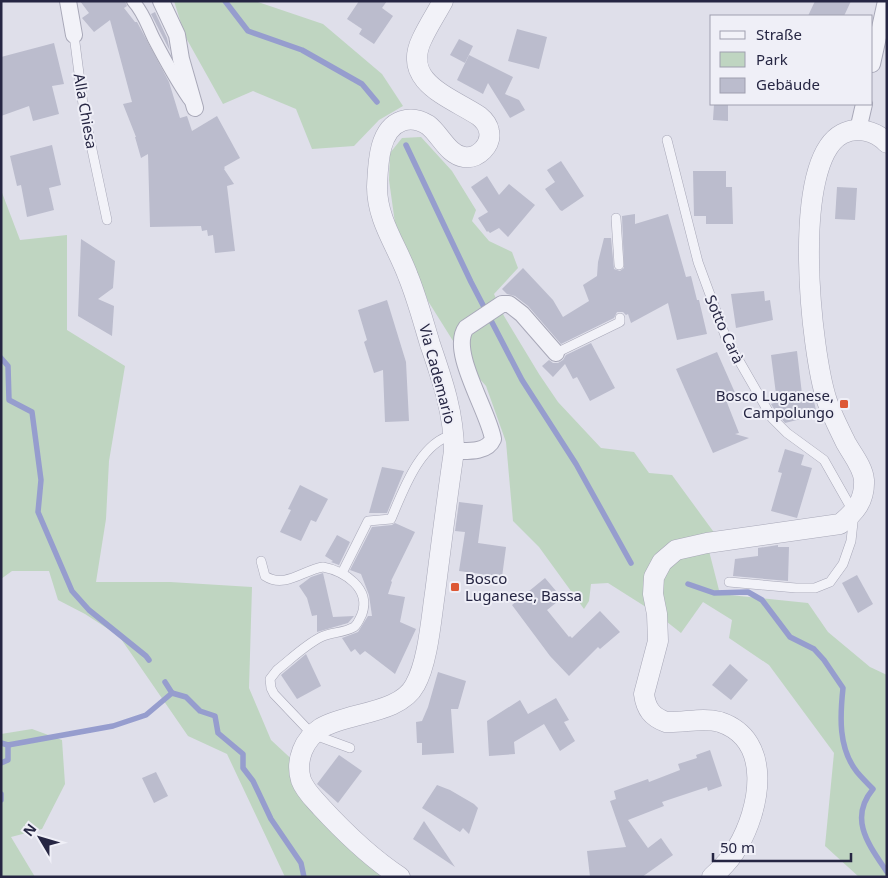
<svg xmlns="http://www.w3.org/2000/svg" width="888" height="878" font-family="'Noto Sans',sans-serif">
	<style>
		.green { fill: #bfd5c1 }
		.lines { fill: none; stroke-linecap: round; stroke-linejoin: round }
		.stream { stroke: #969dce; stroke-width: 5.5 }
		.building { fill: #bbbccd }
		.service-casing { stroke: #a8a8b8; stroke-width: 10 }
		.pedestrian-casing { stroke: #a8a8b8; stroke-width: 14 }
		.minor-casing { stroke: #a8a8b8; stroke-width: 18 }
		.tertiary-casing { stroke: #a8a8b8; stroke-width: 21 }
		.service { stroke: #f2f2f8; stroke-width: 9 }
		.pedestrian { stroke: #f2f2f8; stroke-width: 12 }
		.minor { stroke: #f2f2f8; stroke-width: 16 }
		.tertiary { stroke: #f2f2f8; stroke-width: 20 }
		.poi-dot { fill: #dd5835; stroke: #efeff7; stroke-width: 2 }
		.labels { text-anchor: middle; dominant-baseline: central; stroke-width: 4; stroke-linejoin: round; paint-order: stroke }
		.street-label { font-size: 15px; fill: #262643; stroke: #efeff7 }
		.poi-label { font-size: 15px; fill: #262643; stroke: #efeff7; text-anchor: end }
	</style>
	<rect width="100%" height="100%" fill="#dfdfea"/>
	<g class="green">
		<path d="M174 1H255L323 24 382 74 403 106 379 120 354 146 312 149 296 109 253 91 223 104 185 36Z"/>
		<path d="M421 137 452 171 476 210 472 221 489 241 512 252 518 268 494 294 504 316 539 374 558 402 601 448 634 452 649 473 672 475 721 542 707 543 720 594 808 603 828 632 870 667 887 675V877H859L825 846 834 753 769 665 729 638 732 620 703 602 681 633 657 614 608 583 591 584 589 601 584 609 539 547 513 521 506 442 486 386 470 368 428 301 408 251 395 223 389 180 390 153 402 138Z"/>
		<path d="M1 190 20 240 67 235V330L125 366 109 461 106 519 96 582H170L252 587 249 688 271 740 299 766 301 779 400 877H285L227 754 188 736 119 636 85 614 58 600 49 571H12L1 579Z"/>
		<path d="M32 729 62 740 65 784 42 829 11 837 35 877H1V734Z"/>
	</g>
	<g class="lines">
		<g class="stream">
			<path d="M225 1 248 31 302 50 362 84 377 102"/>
			<path d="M406 145 471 282 522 380 576 464 631 563"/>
			<path d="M1 358 8 366 9 400 32 412 41 480 38 512 72 591 89 610 146 656 149 660"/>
			<path d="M688 584 714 593 748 592 762 600 790 637 814 649 824 660 843 688C840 716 838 748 857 772 862 778 868 784 873 789 848 819 869 845 887 872"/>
			<path d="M165 682 172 693"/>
			<path d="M1 743 8 745 113 726 146 715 172 693 186 697 200 711 215 716 218 733 243 754V768L253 781 271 819 301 863 304 877"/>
			<path d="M1 763 8 760V745"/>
			<path d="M1 794V800"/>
		</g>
	</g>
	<g class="building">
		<path d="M80 1H125L127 6 124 8 135 22H137L169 82 180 118 187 116 192 131 217 116 240 158 224 167 225 168 224 169 234 184 227 186 235 251 215 253 213 235 208 236 207 230 202 231 201 226 150 227 148 154 141 158 135 137H136L123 104 132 102 110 20 94 32 82 18 89 13Z"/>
		<path d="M359 1H387L382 8 393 16 374 44 359 34 362 29 347 19Z"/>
		<path d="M815 1H851L844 16H808Z"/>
		<path d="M155 12 167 38 170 51 151 14Z"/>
		<path d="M517 29 547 37 539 69 508 61Z"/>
		<path d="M459 39 473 46 465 63 450 55Z"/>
		<path d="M54 43 64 84 52 86 59 114 33 121 29 106 1 116V57Z"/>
		<path d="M469 55 513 77 505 94 519 100 525 110 510 118 488 83 483 94 457 80Z"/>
		<path d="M714 104H728V121L713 120Z"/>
		<path d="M52 145 61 185 49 188 54 210 27 217 21 185 17 186 10 156Z"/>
		<path d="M561 161 584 196 562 211 560 210 545 189 555 182 547 170Z"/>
		<path d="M693 171H726V187H732L733 224H706V216H694Z"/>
		<path d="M487 176 499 195 509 184 535 205 508 237 499 228 490 233 488 231 487 232 478 218 488 212 471 187Z"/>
		<path d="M837 187 857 188 855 220 835 219Z"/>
		<path d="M635 214V224L668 214 686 277 691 276 697 300H699L707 334 677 340 668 303 631 323 628 314 626 315 623 312H617L614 318 561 344 528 306 515 296 507 294 502 289 523 268 553 300 563 317 589 301 583 285 597 276 598 262 604 238H611L614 269 620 271 624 268 622 216Z"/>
		<path d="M81 239 115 261 113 288 98 299 114 306 112 336 78 316Z"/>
		<path d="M764 291 765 301 770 300 773 320 736 328 731 294Z"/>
		<path d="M387 300 406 362 409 421 385 422 383 370 374 373 364 342 367 340 358 310Z"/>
		<path d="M591 343 615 388 590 401 577 377 573 379 565 364 553 377 542 366 549 360 553 363H558L563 360 566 355Z"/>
		<path d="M797 351 802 394 812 392 817 415 785 423 777 414 771 404 777 402 771 355Z"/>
		<path d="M717 352 736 395 726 400 739 433 735 434 749 438 713 453 676 369Z"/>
		<path d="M785 449 804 455 801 465 812 468 797 518 771 511 782 473 778 472Z"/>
		<path d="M382 467 404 471 387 513H369Z"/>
		<path d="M300 485 328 499 316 522 311 520 301 541 280 532 291 510 288 509Z"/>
		<path d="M459 502 483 505 478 543 506 547 502 577 459 571 465 532 455 531Z"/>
		<path d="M395 523 415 532 391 581 392 582 388 594 405 597 400 622 416 629 395 674 365 651 360 655 355 649 351 652 342 638 358 632 368 616H372L369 595 361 574 350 570 372 527 392 525Z"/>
		<path d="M337 535 350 542 339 565 331 562 333 561 325 556Z"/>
		<path d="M778 545V547H789L788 581 733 576 735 559 758 556V548Z"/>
		<path d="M323 573 333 617 354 616 348 623 317 632V615L312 616 307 598 299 586 311 577Z"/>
		<path d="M857 575 873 604 858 613 842 583Z"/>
		<path d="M545 578 562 598 547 610 569 637 570 636 572 638 600 611 620 632 600 649 598 647 569 676 550 656 512 605Z"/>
		<path d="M306 654 321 686 297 699 281 675Z"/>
		<path d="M730 664 748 680 731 700 712 685Z"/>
		<path d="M438 672 466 681 458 709H451L454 753 422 755V743H417L416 722 422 721 428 707Z"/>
		<path d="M556 698 569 720 564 722 575 741 560 751 544 724 514 742 515 754 489 756 487 721 520 700 528 714Z"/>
		<path d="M710 750 722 786 708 791 707 787 662 802 664 806 628 820 648 848 661 838 673 855 642 877H590L587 851 626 847 610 801 616 799 614 791 648 779 649 782 680 770 678 764 697 758 696 755Z"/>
		<path d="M339 755 362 771 338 803 317 784Z"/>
		<path d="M156 772 168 796 154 803 142 778Z"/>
		<path d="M437 785 450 790 474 804 478 808 469 834 463 828 460 832 422 808Z"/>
		<path d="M424 821 455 867 413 839Z"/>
	</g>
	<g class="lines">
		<g class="service-casing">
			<g id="service">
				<path d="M74 35 84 112 107 220"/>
				<path d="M667 140 698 262 726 338 772 418 787 433 824 460 854 513 851 541 843 564 830 582 815 588H796L729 582"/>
				<path d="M616 218 619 265"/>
				<path d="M556 353 620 322V318"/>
				<path d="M261 561 265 576C285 589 303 570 323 567 344 571 371 588 362 614 360 618 358 624 354 627 344 633 331 632 321 637 305 645 291 659 277 670L270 679 271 688 274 694 312 734 350 748"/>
				<path d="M342 573 368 521 391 519C403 491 420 442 453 435"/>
			</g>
		</g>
		<g class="pedestrian-casing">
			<path id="pedestrian" d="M133 1C144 13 147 25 154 39 165 60 176 80 189 99"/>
		</g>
		<g class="minor-casing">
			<g id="minor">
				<path d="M68 1 74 35"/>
				<path d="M161 1 177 35 181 59 195 108"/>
				<path d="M872 64 886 1"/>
				<path d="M858 130 864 104"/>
				<path d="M454 451C467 451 487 453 493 439 489 412 449 351 466 328L502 304H509L522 314 556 353"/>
			</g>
		</g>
		<g class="tertiary-casing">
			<g id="tertiary">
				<path d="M400 877C371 858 345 833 321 807 314 799 305 791 301 780 295 760 304 739 321 728 348 712 400 714 415 685 428 662 431 620 435 593 441 546 447 498 454 451 454 413 442 379 430 344 423 321 417 298 408 276 397 246 377 220 377 187 378 166 378 129 402 121 411 118 420 120 428 125 440 134 448 155 464 157 478 159 492 145 489 131 488 125 484 120 479 116 450 97 401 82 422 39 428 26 436 14 443 1"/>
				<path d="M712 877C722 868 731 859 737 848 760 810 774 740 720 722 702 717 684 723 666 722 652 717 646 709 644 694L658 641 657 614 653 594 654 577 662 562 676 550 707 543 840 524C855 512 865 501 864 480 863 467 852 454 846 443 839 429 832 415 827 401 811 353 790 162 842 134 857 126 876 131 887 143"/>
			</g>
		</g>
		<use href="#service" class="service"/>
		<use href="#pedestrian" class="pedestrian"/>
		<use href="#minor" class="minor"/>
		<use href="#tertiary" class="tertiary"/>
	</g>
	<g class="poi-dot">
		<rect x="839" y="399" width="10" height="10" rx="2.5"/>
		<rect x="450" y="582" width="10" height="10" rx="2.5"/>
	</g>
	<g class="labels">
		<g class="street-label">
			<text transform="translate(86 111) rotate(80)">Alla Chiesa</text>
			<text transform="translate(725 329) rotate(66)">Sotto Carà</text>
			<text transform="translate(438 374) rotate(75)">Via Cademario</text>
		</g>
		<g class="poi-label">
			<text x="834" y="395">Bosco Luganese,<tspan x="834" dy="17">Campolungo</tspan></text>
			<text x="465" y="578" text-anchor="start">Bosco<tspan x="465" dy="17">Luganese, Bassa</tspan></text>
		</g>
	</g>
	<rect width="888" height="878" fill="none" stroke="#262643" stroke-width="5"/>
	<rect x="710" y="15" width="162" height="90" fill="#efeff7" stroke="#9f9faf"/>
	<rect x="720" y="31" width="25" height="8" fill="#f2f2f8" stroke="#9f9faf"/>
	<text x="756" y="40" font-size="15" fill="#262643">Straße</text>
	<rect x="720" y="52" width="25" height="15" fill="#bfd5c1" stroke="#9f9faf"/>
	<text x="756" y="65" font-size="15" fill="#262643">Park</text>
	<rect x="720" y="78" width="25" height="15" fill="#bbbccd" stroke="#9f9faf"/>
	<text x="756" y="90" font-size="15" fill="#262643">Gebäude</text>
	<g transform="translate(40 838) rotate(308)" stroke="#efeff7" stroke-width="4" paint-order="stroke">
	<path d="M0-4L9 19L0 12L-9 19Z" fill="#262643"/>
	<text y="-8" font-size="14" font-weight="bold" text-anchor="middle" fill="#262643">N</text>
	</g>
	<path d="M713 853v8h138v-8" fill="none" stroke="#262643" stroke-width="2.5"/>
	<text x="720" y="853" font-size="15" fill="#262643" stroke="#efeff7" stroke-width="4" paint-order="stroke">50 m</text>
</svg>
